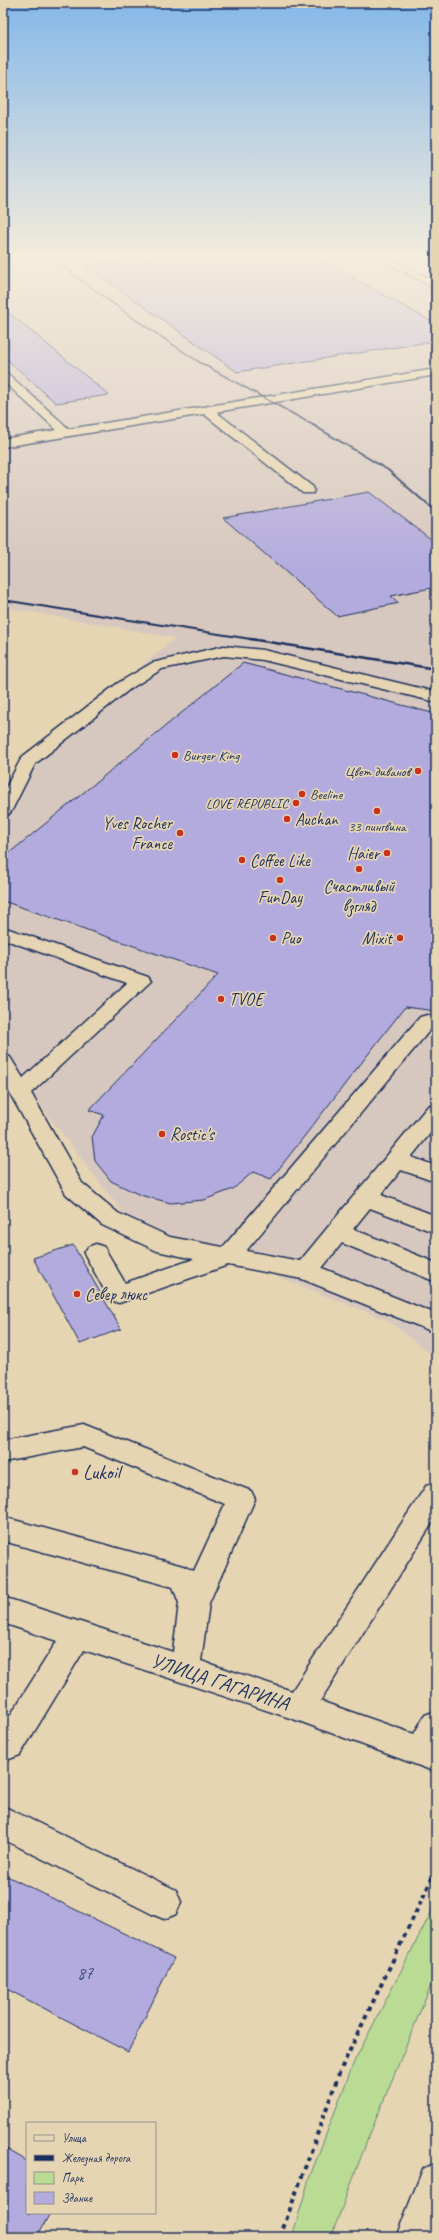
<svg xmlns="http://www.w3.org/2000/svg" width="439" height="2240" font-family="Caveat,sans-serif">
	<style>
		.built { fill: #d7c8bf }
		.green { fill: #badb94; stroke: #6a8579 }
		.building { fill: #b3abdd; stroke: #1b2f5e }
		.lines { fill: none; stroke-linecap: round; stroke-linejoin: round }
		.minor-casing { stroke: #1b2f5e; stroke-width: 3 }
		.major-casing { stroke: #1b2f5e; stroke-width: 3 }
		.path { stroke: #1b2f5e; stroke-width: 4; stroke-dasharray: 4.5 4.5; stroke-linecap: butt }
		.minor { fill: #e6d5b2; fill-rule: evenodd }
		.major { fill: #e6d5b2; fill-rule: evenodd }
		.rail-far2 { stroke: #1b2f5e; stroke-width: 1.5 }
		.rail-far1 { stroke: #1b2f5e; stroke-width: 2 }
		.rail { stroke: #1b2f5e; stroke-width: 2.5 }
		.poi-dot { fill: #c8321e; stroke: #e6d5b2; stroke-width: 1.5 }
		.labels { text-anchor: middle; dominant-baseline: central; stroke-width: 3.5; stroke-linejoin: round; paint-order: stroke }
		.far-poi-label { font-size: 14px; fill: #1b2f5e; stroke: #e6d5b2; text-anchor: start }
		.poi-label { font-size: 17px; fill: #1b2f5e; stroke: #e6d5b2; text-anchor: start }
		.near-number-label { font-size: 18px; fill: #414e7e }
		.near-poi-label { font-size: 20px; fill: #1b2f5e; stroke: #e6d5b2; text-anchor: start }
		.near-street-label { font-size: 20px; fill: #1b2f5e; stroke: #e6d5b2 }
	</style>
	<rect width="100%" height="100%" fill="#e6d5b2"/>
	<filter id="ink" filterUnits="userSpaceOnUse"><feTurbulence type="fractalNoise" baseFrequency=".025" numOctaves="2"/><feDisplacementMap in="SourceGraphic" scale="8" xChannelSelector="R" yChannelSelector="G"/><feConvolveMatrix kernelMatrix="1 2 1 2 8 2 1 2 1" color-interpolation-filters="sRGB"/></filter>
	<g filter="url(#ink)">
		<path class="built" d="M3 255H436V1358L387 1320 126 1217 3 1057V782L175 638 3 607Z"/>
		<path class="green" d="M436 1903V1973L367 2141 331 2237H292L310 2176 354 2062Z"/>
		<g class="building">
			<path d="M171 255H312L436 324V341L237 372 86 266Z"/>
			<path d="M3 308 109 395 56 403 3 356Z"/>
			<path d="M369 492 436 543V587L391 596 399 603 337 616 223 518Z"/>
			<path d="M243 663 436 714V1011L405 1007 271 1179 253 1172 233 1189 204 1200 171 1203 140 1195 111 1181 95 1161 92 1137 104 1115 89 1110 218 975 3 901V858Z"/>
			<path d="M73 1245 121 1329 80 1344 33 1258Z"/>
			<path d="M3 1874 174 1958 128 2052 3 1987Z"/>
			<path d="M3 2147 27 2161V2213H50L37 2237H3Z"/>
		</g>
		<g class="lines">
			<g class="minor-casing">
				<g id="minor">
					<path d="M374 255H386L436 282V289Z"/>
					<path d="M436 369V375L216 412 313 487 314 490 313 493H303L204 414 3 447V439L57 430 3 381V372L7 373 69 429Z"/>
					<path d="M224 646 263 650 436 692V702L263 660 224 656 162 669 130 689 35 764 12 810 9 814 3 815V793L22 757 118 683 152 663Z"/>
					<path d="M3 927 148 977 151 981 31 1093 82 1183 118 1213 170 1237 223 1247 420 1017 427 1015 434 1017 436 1019 434 1025 246 1251 300 1261 428 1106 436 1104V1126L411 1157 436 1166V1182L401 1170 381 1195 436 1216V1233L370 1208 353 1229 436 1263V1282L342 1243 322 1268 436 1314V1333L302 1279 228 1265 119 1303 110 1300 84 1253 88 1247 96 1244 104 1247 125 1283 194 1259 157 1251 102 1225 66 1194 3 1081V1055L10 1057 23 1078 127 983 3 939Z"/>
					<path d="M84 1425 251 1491 255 1499 209 1603 201 1661 292 1691 426 1486 436 1483V1517L320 1701 414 1734 425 1715 436 1711V1772L299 1721 84 1650 20 1755 9 1759 3 1757V1727L57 1641 3 1623V1597L173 1652 179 1603 173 1587 3 1541V1517L183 1566 194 1571 225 1504 83 1447 3 1462V1440Z"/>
					<path d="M3 1806 176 1890 181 1902 176 1914 164 1919 152 1914 3 1839Z"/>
				</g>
			</g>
			<g class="major-casing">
				<path id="major" d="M436 2163V2232L434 2237H396L423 2169Z"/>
			</g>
			<path class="path" d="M280 2237 340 2071 436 1870"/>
			<use href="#minor" class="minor"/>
			<use href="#major" class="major"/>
			<path class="rail-far2" d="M47 255 133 318 199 362 315 426"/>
			<g class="rail-far1">
				<path d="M313 425 388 470 436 512"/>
				<path d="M3 600 257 640"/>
			</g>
			<path class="rail" d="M250 639 436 669"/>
		</g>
	</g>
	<linearGradient id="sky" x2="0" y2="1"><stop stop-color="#85b8e9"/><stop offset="0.45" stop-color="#f4ecdc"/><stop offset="1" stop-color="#f4ecdc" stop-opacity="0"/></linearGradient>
	<rect width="439" height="569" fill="url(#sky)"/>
	<g class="poi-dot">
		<circle cx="175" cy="755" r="4"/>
		<circle cx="418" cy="771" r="4"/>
		<circle cx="302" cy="794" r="4"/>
		<circle cx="296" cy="803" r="4"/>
		<circle cx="377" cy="811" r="4"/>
		<circle cx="287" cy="819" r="4"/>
		<circle cx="180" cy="833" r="4"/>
		<circle cx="387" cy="853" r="4"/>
		<circle cx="242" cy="860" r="4"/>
		<circle cx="359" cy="869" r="4"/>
		<circle cx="280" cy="880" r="4"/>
		<circle cx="273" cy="938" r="4"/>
		<circle cx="400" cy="938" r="4"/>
		<circle cx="221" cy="999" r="4"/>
		<circle cx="162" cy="1134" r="4"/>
		<circle cx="77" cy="1294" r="4"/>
		<circle cx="75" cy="1472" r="4"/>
	</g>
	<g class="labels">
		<g class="far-poi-label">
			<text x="183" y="755">Burger King</text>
			<text x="410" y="771" text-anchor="end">Цвет диванов</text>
			<text x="310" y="794">Beeline</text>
			<text x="288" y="803" text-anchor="end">LOVE REPUBLIC</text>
			<text x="377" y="826" text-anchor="middle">33 пингвина</text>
		</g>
		<g class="poi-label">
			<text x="295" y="819">Auchan</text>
			<text x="172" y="823" text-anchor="end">Yves Rocher<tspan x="172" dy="20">France</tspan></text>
			<text x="379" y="853" text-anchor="end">Haier</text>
			<text x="250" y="860">Coffee Like</text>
			<text x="359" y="886" text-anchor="middle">Счастливый<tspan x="359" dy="20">взгляд</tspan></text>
			<text x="280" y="897" text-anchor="middle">FunDay</text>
			<text x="281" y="938">Рио</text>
			<text x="392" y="938" text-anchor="end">Mixit</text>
			<text x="229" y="999">TVOE</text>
			<text x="170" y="1134">Rostic's</text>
			<text x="85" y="1294">Север люкс</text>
		</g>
		<g class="near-number-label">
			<text x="85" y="1973">87</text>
		</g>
		<g class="near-poi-label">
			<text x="83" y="1472">Lukoil</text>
		</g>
		<g class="near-street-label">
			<text transform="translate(220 1682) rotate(18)">УЛИЦА ГАГАРИНА</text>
		</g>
	</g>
	<rect width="439" height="2240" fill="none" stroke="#e6d5b2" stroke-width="16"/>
	<rect x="8" y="8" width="423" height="2224" fill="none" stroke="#1b2f5e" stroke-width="1.5" filter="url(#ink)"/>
	<rect x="26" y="2122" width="130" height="92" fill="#e6d5b2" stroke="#959390"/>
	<rect x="34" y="2135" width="20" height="6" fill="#e6d5b2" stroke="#959390"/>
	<text x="62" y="2142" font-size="12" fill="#1b2f5e">Улица</text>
	<rect x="34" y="2155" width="20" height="6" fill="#1b2f5e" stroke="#959390"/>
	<text x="62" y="2162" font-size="12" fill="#1b2f5e">Железная дорога</text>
	<rect x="34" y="2172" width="20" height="12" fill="#badb94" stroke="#959390"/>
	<text x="62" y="2182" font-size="12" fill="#1b2f5e">Парк</text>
	<rect x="34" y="2192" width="20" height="12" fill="#b3abdd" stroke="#959390"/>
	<text x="62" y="2202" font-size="12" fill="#1b2f5e">Здание</text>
</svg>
